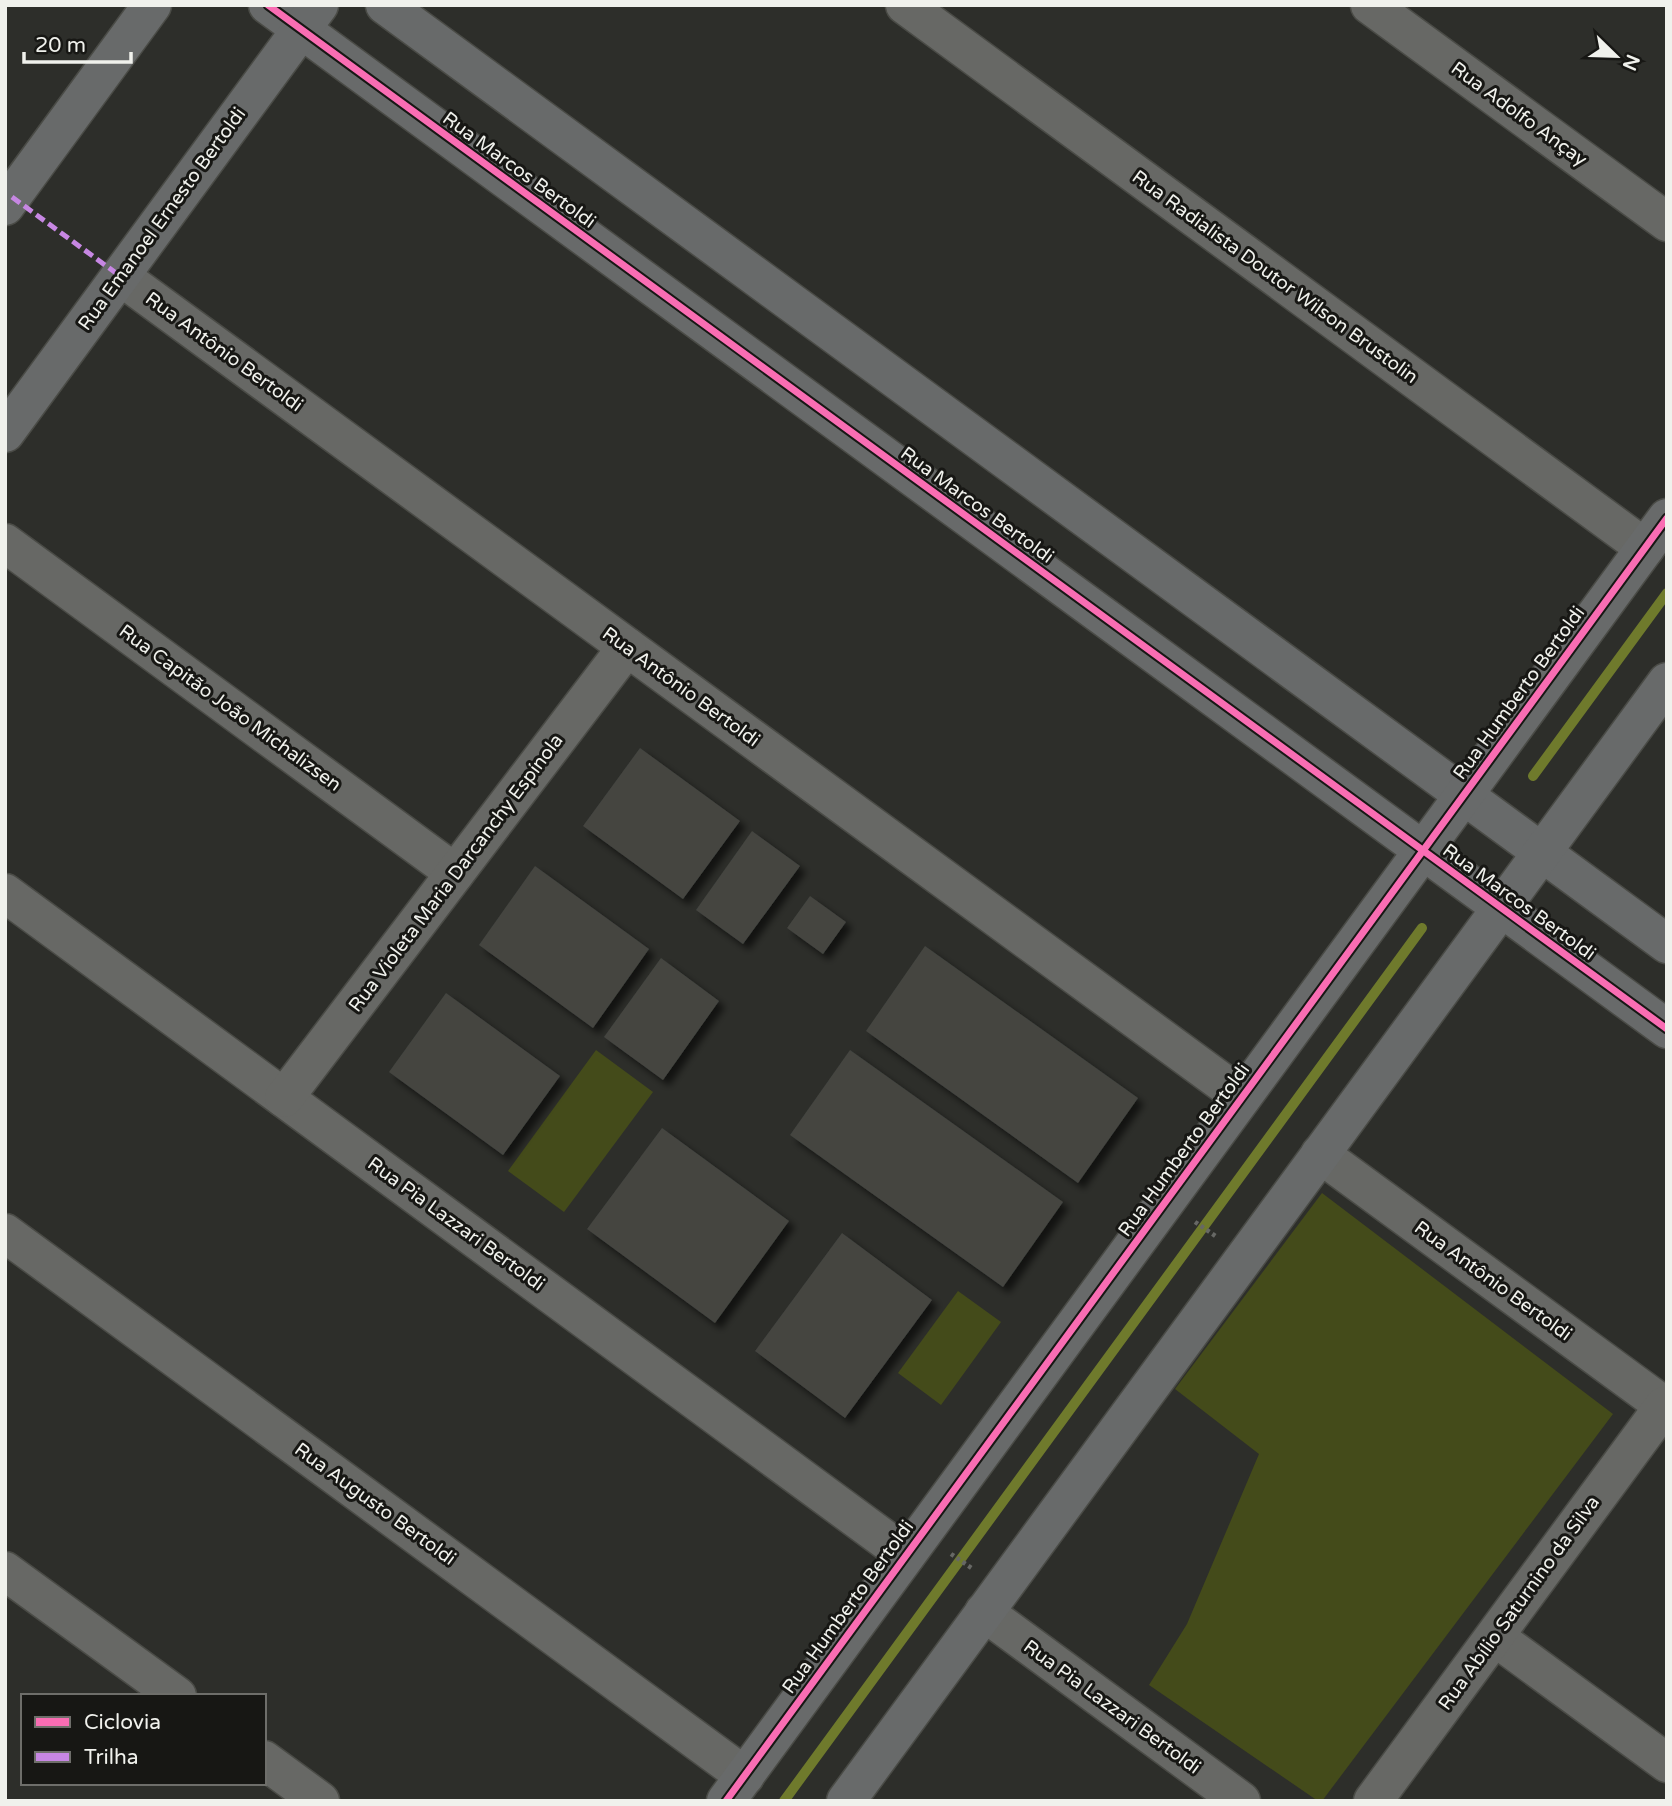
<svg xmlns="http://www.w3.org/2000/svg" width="1672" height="1806" font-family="'Varela Round',sans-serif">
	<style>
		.green { fill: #444b1a }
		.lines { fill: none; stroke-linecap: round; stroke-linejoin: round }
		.stream { stroke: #6f7a2c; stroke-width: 10 }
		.building { fill: #444541; filter: url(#shadow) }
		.street-casing { stroke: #4a4b46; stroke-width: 41 }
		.secondary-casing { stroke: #4a4b46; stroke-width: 41 }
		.path { stroke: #676865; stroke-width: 4.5; stroke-dasharray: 3.5 3.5; stroke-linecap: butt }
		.street { stroke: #676865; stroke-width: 38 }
		.secondary { stroke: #686a6a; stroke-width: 38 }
		.quiet { stroke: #c787e3; stroke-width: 5; stroke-dasharray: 10 5; stroke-linecap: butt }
		.cycleway-casing { stroke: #171714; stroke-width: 11 }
		.cycleway { stroke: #f96db3; stroke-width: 7 }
		.labels { text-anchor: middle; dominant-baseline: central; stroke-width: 6; stroke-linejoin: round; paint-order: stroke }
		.street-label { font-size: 19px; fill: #f0f1ec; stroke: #171714 }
	</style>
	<defs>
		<filter id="shadow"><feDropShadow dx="6" dy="6" stdDeviation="3.5" flood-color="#0009"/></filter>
	</defs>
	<rect width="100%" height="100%" fill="#2d2e2a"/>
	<g class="green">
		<path d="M596 1050 653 1092 564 1212 508 1171Z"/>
		<path d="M1322 1193 1613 1414 1322 1801H1318L1149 1685 1187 1624 1259 1454 1175 1389Z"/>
		<path d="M958 1291 1001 1322 941 1405 898 1373Z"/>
	</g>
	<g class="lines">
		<g class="stream">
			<path d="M1533 776 1667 593"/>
			<path d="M784 1801 1422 928"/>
		</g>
	</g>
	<g class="building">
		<path d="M640 748 740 821 683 899 583 826Z"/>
		<path d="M752 831 800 866 743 944 696 910Z"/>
		<path d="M535 866 649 949 593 1028 479 945Z"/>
		<path d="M810 896 846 922 823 954 787 928Z"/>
		<path d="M925 946 1138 1098 1078 1183 866 1031Z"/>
		<path d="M661 958 719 1001 663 1080 604 1037Z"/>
		<path d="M446 993 560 1076 503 1155 389 1072Z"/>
		<path d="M850 1050 1063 1202 1003 1287 790 1135Z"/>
		<path d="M662 1128 789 1221 715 1323 587 1229Z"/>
		<path d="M842 1233 932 1300 845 1418 755 1351Z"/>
	</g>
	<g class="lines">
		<g class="street-casing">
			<g id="street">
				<path d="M905 5 1645 548"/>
				<path d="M1370 5 1667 222"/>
				<path d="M120 276 1242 1097"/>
				<path d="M5 543 455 873"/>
				<path d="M5 893 906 1555"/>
				<path d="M284 1098 627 647"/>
				<path d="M1320 1154 1667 1408"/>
				<path d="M5 1233 745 1776"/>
				<path d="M5 1571 177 1696"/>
				<path d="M984 1612 1241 1801"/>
				<path d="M1495 1637 1667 1763"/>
				<path d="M264 1760 320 1801"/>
				<path d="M1373 1801 1664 1406"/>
			</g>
		</g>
		<g class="secondary-casing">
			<g id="secondary">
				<path d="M268 5 1667 1029"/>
				<path d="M385 5 1667 944"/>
				<path d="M5 206 152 5"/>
				<path d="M5 433 319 5"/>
				<path d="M726 1801 1667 518"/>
				<path d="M846 1801 1667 682"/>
			</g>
		</g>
		<g class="path">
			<path d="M1195 1222 1217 1237"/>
			<path d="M951 1554 973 1569"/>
		</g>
		<use href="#street" class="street"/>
		<use href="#secondary" class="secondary"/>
		<path class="quiet" d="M12 197 120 276"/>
		<g class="cycleway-casing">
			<g id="cycleway">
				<path d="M268 5 1667 1029"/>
				<path d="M726 1801 1667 518"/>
			</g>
		</g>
		<use href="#cycleway" class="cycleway"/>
	</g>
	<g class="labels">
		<g class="street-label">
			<text transform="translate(1519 114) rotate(36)">Rua Adolfo Ançay</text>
			<text transform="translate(519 170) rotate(36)">Rua Marcos Bertoldi</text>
			<text transform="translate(162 219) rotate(-54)">Rua Emanoel Ernesto Bertoldi</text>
			<text transform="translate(1275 277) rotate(36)">Rua Radialista Doutor Wilson Brustolin</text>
			<text transform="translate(224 352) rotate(36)">Rua Antônio Bertoldi</text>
			<text transform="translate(977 505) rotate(36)">Rua Marcos Bertoldi</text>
			<text transform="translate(681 687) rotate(36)">Rua Antônio Bertoldi</text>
			<text transform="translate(1519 693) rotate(-54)">Rua Humberto Bertoldi</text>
			<text transform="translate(230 708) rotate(36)">Rua Capitão João Michalizsen</text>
			<text transform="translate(456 873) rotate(-53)">Rua Violeta Maria Darcanchy Espínola</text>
			<text transform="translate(1519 902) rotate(36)">Rua Marcos Bertoldi</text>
			<text transform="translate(1184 1150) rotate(-54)">Rua Humberto Bertoldi</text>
			<text transform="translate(456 1224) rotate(36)">Rua Pia Lazzari Bertoldi</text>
			<text transform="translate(1493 1281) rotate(36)">Rua Antônio Bertoldi</text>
			<text transform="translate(375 1504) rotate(36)">Rua Augusto Bertoldi</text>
			<text transform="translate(1519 1603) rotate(-54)">Rua Abílio Saturnino da Silva</text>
			<text transform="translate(848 1607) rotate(-54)">Rua Humberto Bertoldi</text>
			<text transform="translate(1112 1707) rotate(36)">Rua Pia Lazzari Bertoldi</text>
		</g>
	</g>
	<rect width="1672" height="1806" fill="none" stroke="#f0f1ec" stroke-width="14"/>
	<rect x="21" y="1694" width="245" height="91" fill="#171714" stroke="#6e6e6a" stroke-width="2"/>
	<rect x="35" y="1717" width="35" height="10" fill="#f96db3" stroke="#6e6e6a" stroke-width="2"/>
	<text x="84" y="1729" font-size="21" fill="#f0f1ec">Ciclovia</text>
	<rect x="35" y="1752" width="35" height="10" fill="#c787e3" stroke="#6e6e6a" stroke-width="2"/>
	<text x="84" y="1764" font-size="21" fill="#f0f1ec">Trilha</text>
	<g transform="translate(1616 56) rotate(113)" stroke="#171714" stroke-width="5" paint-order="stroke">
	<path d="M0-5L12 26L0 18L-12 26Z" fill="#f0f1ec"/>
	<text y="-10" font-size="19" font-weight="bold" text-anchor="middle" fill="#f0f1ec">N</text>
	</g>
	<path d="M24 52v10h107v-10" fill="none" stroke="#f0f1ec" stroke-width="3.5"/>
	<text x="35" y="52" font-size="21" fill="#f0f1ec" stroke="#171714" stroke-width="5" paint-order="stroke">20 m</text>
</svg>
